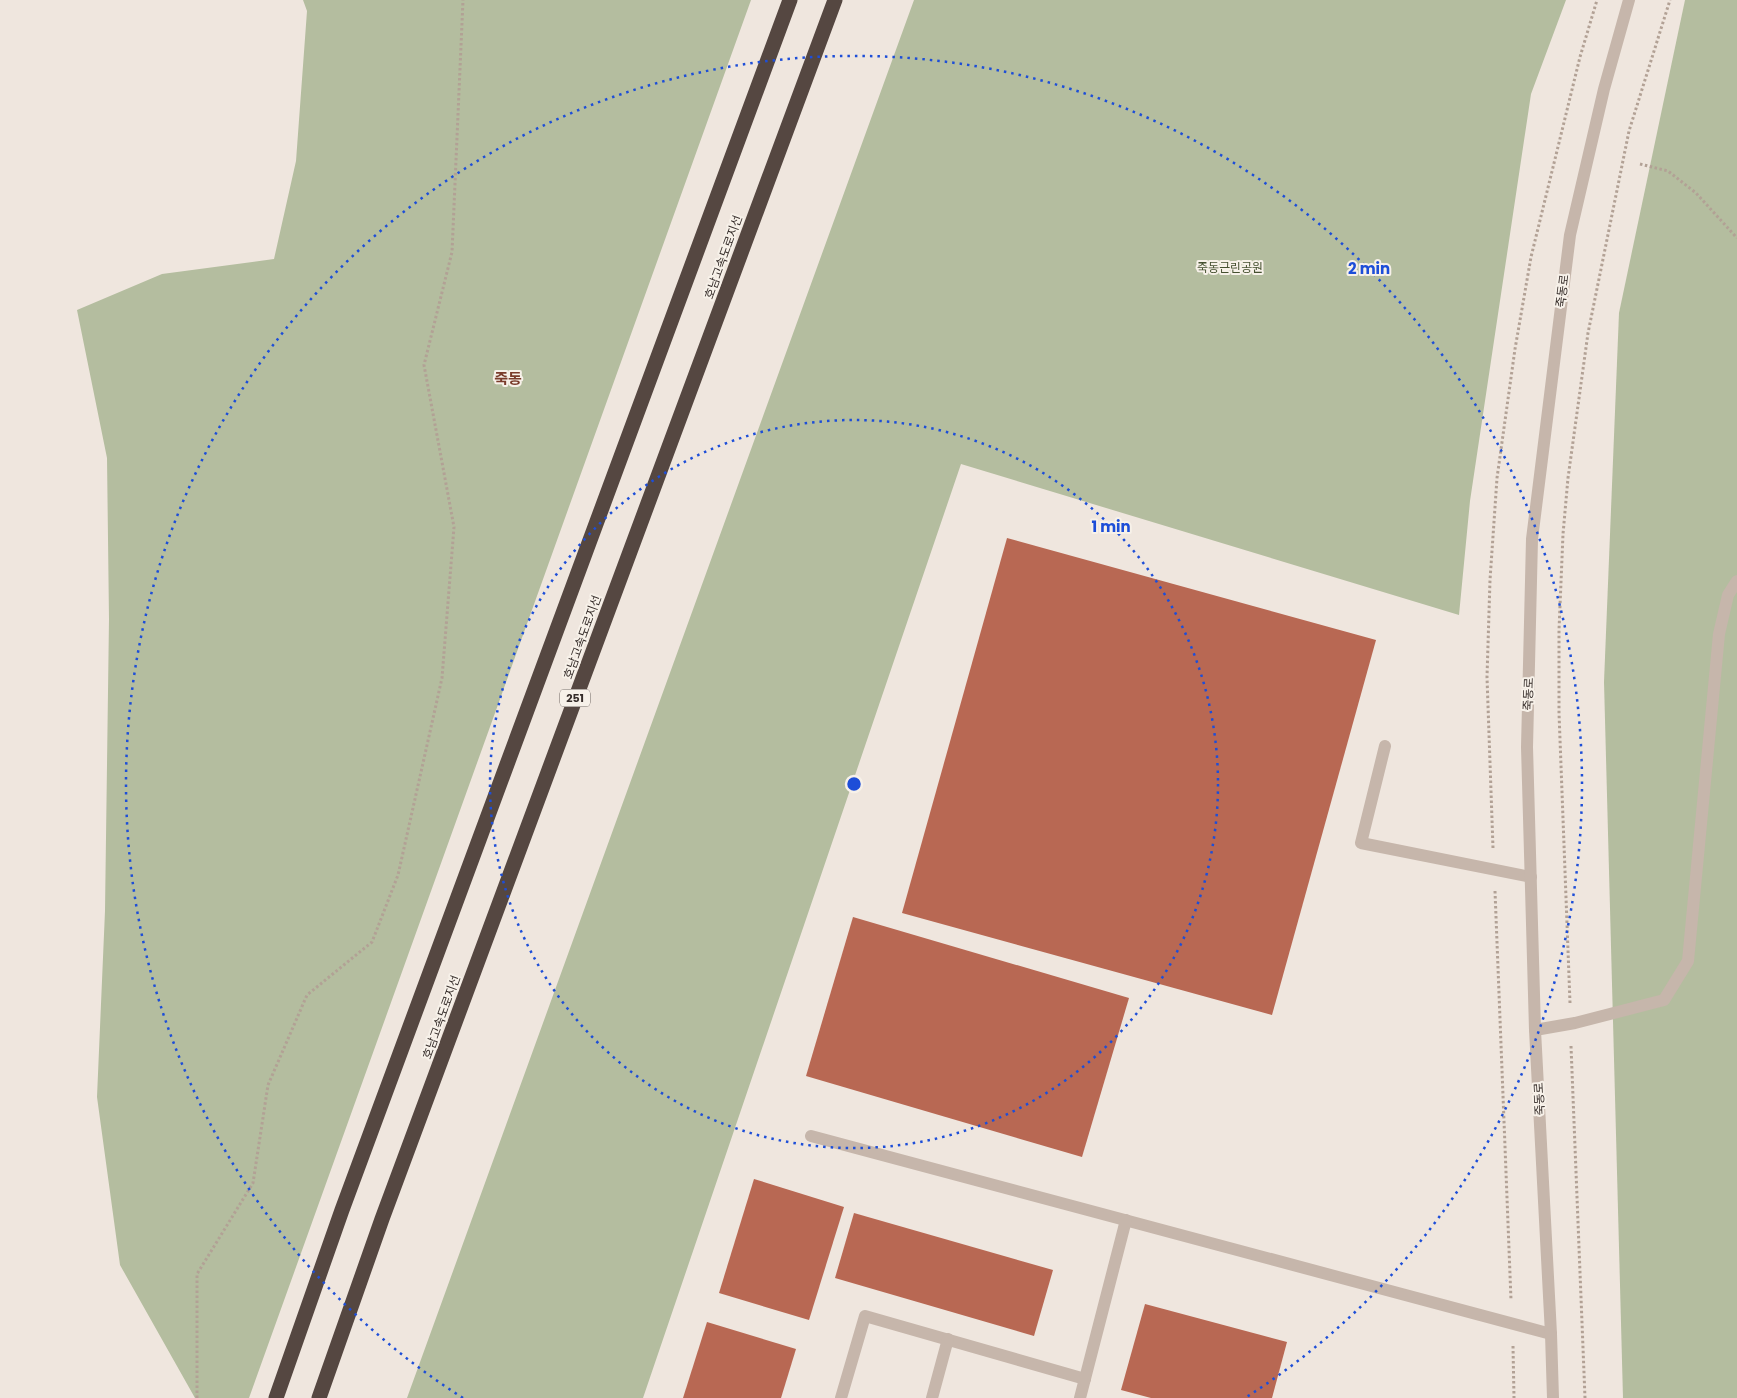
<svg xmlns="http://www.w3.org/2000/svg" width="1737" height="1398" font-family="Poppins,'Noto Sans KR',sans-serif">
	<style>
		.green { fill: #b4bd9f }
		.building { fill: #b86853 }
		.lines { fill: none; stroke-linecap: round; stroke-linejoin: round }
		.path { stroke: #b2a195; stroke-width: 3; stroke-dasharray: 2.5 2.5; stroke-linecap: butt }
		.minor { stroke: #c6b6ab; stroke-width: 12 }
		.highway { stroke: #554741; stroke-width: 15 }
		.ring { fill: none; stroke: #1d4ed8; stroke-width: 2.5; stroke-dasharray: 2.5 5 }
		.labels { text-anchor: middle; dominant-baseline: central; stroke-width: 4; stroke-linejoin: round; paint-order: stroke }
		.shield { fill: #f7f1e9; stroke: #6f6763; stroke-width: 1 }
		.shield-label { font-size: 11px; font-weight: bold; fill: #352c29 }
		.street-label { font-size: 12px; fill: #352c29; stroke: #f7f1e9 }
		.park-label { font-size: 12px; fill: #455030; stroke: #f7f1e9 }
		.quarter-label { font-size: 15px; font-weight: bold; fill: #7a3c2b; stroke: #f7f1e9 }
		.centre { fill: #1d4ed8; stroke: #f7f1e9; stroke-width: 2.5 }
		.ring-label { font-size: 15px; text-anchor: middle; font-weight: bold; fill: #1d4ed8; stroke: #f7f1e9; stroke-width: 4; stroke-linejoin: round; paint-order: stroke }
	</style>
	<rect width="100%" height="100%" fill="#efe6de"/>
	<g class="green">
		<path d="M303 0H751L249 1398H195L120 1265 97 1097 105 911 109 619 107 458 77 310 162 274 274 259 296 161 307 11Z"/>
		<path d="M914 0H1566L1531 94 1470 501 1459 615 961 464 643 1398H407Z"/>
		<path d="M1685 0H1737V1398H1623L1604 682 1619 313Z"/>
	</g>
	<g class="building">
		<path d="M1007 538 1376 640 1272 1015 902 913Z"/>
		<path d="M853 917 1129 998 1082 1157 806 1076Z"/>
		<path d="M754 1179 844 1207 809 1320 719 1293Z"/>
		<path d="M854 1213 1053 1270 1034 1336 835 1278Z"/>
		<path d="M1145 1304 1287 1342 1272 1398H1151L1121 1390Z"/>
		<path d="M707 1322 796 1349 781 1398H683Z"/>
	</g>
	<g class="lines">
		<g class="path">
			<path d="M1640 164 1668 171 1696 193 1737 238"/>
			<path d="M1493 848 1487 677 1490 580 1497 478 1515 349 1531 257 1580 57 1597 0"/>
			<path d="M1495 891 1511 1300"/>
			<path d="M1570 1003 1559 713V630L1563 534 1568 478 1588 333 1629 131 1670 0"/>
			<path d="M1571 1046 1585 1398"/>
			<path d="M1513 1346 1514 1398"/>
			<path d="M197 1398V1274L253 1183 268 1085 307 995 372 942 398 875 442 678 454 527 424 365 452 252 463 0"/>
		</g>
		<g class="minor">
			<path d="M1385 746 1361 843 1531 877"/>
			<path d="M1535 1030 1575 1023 1664 1000 1688 961 1719 634 1728 595 1737 581"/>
			<path d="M811 1136 1551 1334"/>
			<path d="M841 1398 865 1316 1085 1379"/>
			<path d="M932 1398 948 1339"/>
			<path d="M1080 1398 1126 1220"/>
			<path d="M1553 1398 1551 1334 1535 1030 1527 747 1532 539 1570 235 1604 89 1629 0"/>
		</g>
		<g class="highway">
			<path d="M276 1398 342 1210 790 0"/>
			<path d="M319 1398 382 1219 835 0"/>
		</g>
	</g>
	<g class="ring">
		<circle cx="854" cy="784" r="364"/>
		<path d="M463 1398A728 728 0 1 1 1245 1398"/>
	</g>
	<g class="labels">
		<rect class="shield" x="560" y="689.5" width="30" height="17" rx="4"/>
		<g class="shield-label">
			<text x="575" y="698">251</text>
		</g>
		<g class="street-label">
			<text transform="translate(723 257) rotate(-70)">호남고속도로지선</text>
			<text transform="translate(1562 291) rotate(-83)">죽동로</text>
			<text transform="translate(582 637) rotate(-70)">호남고속도로지선</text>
			<text transform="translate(1528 694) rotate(-88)">죽동로</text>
			<text transform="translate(441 1017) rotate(-70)">호남고속도로지선</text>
			<text transform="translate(1539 1099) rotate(-93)">죽동로</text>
		</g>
		<g class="park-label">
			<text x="1230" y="267">죽동근린공원</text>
		</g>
		<g class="quarter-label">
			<text x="508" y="378">죽동</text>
		</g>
	</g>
	<circle cx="854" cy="784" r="8" class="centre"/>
	<g class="ring-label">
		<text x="1369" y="274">2 min</text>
		<text x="1111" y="532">1 min</text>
	</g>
</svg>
